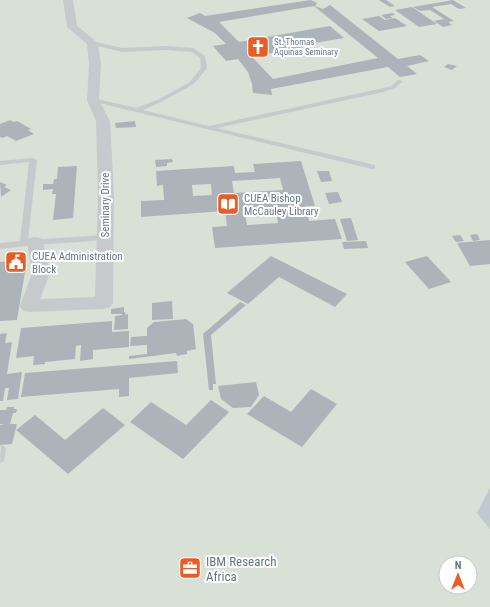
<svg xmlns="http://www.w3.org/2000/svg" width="490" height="607" font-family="'Roboto Condensed',sans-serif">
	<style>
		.green { fill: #d9e0d6; fill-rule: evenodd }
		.water { fill: #c0c9cf }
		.building { fill: #acb4ba; fill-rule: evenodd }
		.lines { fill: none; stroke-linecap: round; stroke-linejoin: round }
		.lane { fill: #c6cacd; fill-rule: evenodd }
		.street { fill: #c6cacd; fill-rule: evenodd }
		.labels { text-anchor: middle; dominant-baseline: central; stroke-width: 4; stroke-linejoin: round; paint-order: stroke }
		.far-poi-label { font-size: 9px; fill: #667787; stroke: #fff; text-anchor: start }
		.poi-label { font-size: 11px; fill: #667787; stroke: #fff; text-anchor: start }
		.street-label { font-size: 11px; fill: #667787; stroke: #fff }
		.near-poi-label { font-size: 13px; fill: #667787; stroke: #fff; text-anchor: start }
	</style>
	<rect width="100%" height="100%" fill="#f8f8f5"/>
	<path class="green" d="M0 0H490V607H0ZM446 563H470V587H446Z"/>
	<path class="water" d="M490 488V529L477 513Z"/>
	<g class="building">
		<path d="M311 0 317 3 315 6 323 9 330 5 398 59 420 55 429 61 407 66 417 74 400 77 388 67 271 89 272 95 253 93 252 84 248 72 238 59 226 61 213 46 226 44 215 33 187 18 200 13 205 16ZM314 6 378 58 273 79 252 57 304 47 302 45 344 38 330 26 239 42 219 22Z"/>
		<path d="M379 0H386L395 6 390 7Z"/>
		<path d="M453 0 466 8 459 9 451 4 432 7 454 21 448 22 452 25 443 27 434 21 444 19 430 10 420 11 413 7Z"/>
		<path d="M412 7 437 24 419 27 395 10Z"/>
		<path d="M393 13 395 15 390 16 393 18 386 19 381 15Z"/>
		<path d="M379 16 385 20 395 18 407 26 379 31 362 19Z"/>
		<path d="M448 64 457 66 452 70 444 67Z"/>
		<path d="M10 120 14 122 17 121 31 129 28 130 34 134 16 141 7 136 3 138 0 137V124Z"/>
		<path d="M135 121 136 127 116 128 115 123Z"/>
		<path d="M172 159 173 162 167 163V166L156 167 155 160Z"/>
		<path d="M301 161 315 206H305L309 221 335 219 342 239 215 248 212 227 227 226 225 211 141 217V201L164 200 163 185 157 186 156 171 234 166 235 173 255 172 253 164ZM280 178 283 190 234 193 232 181ZM211 184 212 195 193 196 192 185ZM275 208 278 223 247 225 244 210Z"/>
		<path d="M77 166 73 218 53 220 56 194H52L53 189 43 190V184H53L54 179H57L58 167Z"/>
		<path d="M317 171H329L332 181 321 182Z"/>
		<path d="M0 182 7 185 4 187 11 190 1 197Z"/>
		<path d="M338 192 342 202 329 204 325 193Z"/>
		<path d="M351 218 358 240 347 241 340 219Z"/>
		<path d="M477 234 480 240 473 241 470 235Z"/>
		<path d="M460 235 464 241 456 242 452 236Z"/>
		<path d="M490 240V264L470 266 457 243Z"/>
		<path d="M366 241 368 248 344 249 342 242Z"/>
		<path d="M271 256 347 294 335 307 279 277 248 304 227 293Z"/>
		<path d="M427 256 451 282 429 289 405 262Z"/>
		<path d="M27 260 17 320 0 321V262Z"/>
		<path d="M172 301 173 319 152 320V303Z"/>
		<path d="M240 302 246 305 211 335 216 384H213V390H209L203 334Z"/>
		<path d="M124 307V312H125L126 315 128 314V329L114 330 115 316 122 315V314H111V309Z"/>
		<path d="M186 319 193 324 196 349 187 351V354L177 356 176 353 129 359V356L147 354V345L130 346 131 337 147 336V328L154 322Z"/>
		<path d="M112 321V332L129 331V347L93 350V359L80 361 81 345 76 346 75 359 45 362V364L33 365 34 356 16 358 21 328Z"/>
		<path d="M7 333 5 343 12 342 7 374 22 372 18 399 7 400 9 388H5L3 401H0V334Z"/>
		<path d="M177 361 178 373 129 378V396L119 397V389L21 397 25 373Z"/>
		<path d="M256 382 259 395 251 407 233 408 221 399 218 386Z"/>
		<path d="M311 389 337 404 302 447 247 414 264 396 291 412Z"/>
		<path d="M211 400 229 412 183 459 130 422 151 402 186 425Z"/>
		<path d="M7 407H14V409H17L16 413H13L10 424H17L12 444 0 445V425H5L0 424V410H6Z"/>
		<path d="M103 408 125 425 68 474 16 430 35 415 65 440Z"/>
	</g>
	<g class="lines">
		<g class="lane">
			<path d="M92 41 122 48 166 46 193 48 205 56 207 68 194 84 161 102 143 110 209 126 379 89 391 86 398 80 403 81 395 88 383 92 217 128 375 165V169H372L91 101V99L93 98 136 108 157 100 190 82 201 68 200 58 192 52 166 50 122 52 90 44 89 43Z"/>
			<path d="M33 158 37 160 28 240 105 235 109 238 108 240 35 245 0 249V243L20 241 29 162 0 165V161Z"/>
			<path d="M1 445 5 447 6 450 4 461 0 463Z"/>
		</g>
		<path class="street" d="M63 0H73L77 26 98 43 101 64 99 100 110 121 114 195 113 303 110 307 104 309 29 312 23 311 20 306 32 273 27 242 29 238 35 237 41 238 43 242 50 273 40 299 95 297 98 195 96 121 87 100 89 64 87 44 67 27Z"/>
	</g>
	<defs>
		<g id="church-square" transform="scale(1.15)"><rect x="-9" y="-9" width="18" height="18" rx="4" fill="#ea5c23" stroke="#fff"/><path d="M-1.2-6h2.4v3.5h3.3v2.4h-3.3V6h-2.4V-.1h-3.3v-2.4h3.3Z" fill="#fff"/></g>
		<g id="library-square" transform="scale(1.15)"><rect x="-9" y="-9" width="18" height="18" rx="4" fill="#ea5c23" stroke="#fff"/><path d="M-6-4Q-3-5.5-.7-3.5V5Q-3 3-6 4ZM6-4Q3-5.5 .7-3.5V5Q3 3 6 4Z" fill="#fff"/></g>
		<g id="civic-square" transform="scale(1.15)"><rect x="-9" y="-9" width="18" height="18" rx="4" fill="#ea5c23" stroke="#fff"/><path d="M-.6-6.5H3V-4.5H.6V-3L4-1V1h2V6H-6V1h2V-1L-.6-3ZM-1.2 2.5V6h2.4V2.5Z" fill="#fff"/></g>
		<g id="office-square" transform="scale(1.15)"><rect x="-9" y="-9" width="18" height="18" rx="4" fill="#ea5c23" stroke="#fff"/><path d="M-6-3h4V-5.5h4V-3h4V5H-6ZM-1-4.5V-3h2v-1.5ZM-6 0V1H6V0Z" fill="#fff"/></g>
	</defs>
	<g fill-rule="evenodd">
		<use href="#church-square" x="258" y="47"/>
		<use href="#library-square" x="228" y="204"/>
		<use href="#civic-square" x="16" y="262"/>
		<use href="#office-square" x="190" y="568"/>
	</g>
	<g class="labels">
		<g class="far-poi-label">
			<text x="274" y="42">St. Thomas<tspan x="274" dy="10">Aquinas Seminary</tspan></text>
		</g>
		<g class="poi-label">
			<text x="244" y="198">CUEA Bishop<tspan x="244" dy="13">McCauley Library</tspan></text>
			<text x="32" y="256">CUEA Administration<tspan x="32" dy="13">Block</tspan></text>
		</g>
		<g class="street-label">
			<text transform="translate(105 205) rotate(-90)">Seminary Drive</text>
		</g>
		<g class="near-poi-label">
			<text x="206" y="561">IBM Research<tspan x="206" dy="15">Africa</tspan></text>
		</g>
	</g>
	<g transform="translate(458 575)"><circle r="19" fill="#ffffff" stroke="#c2c9cf"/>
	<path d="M0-3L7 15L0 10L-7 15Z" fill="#ea5c23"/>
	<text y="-6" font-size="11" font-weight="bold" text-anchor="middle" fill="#667787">N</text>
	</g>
</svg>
